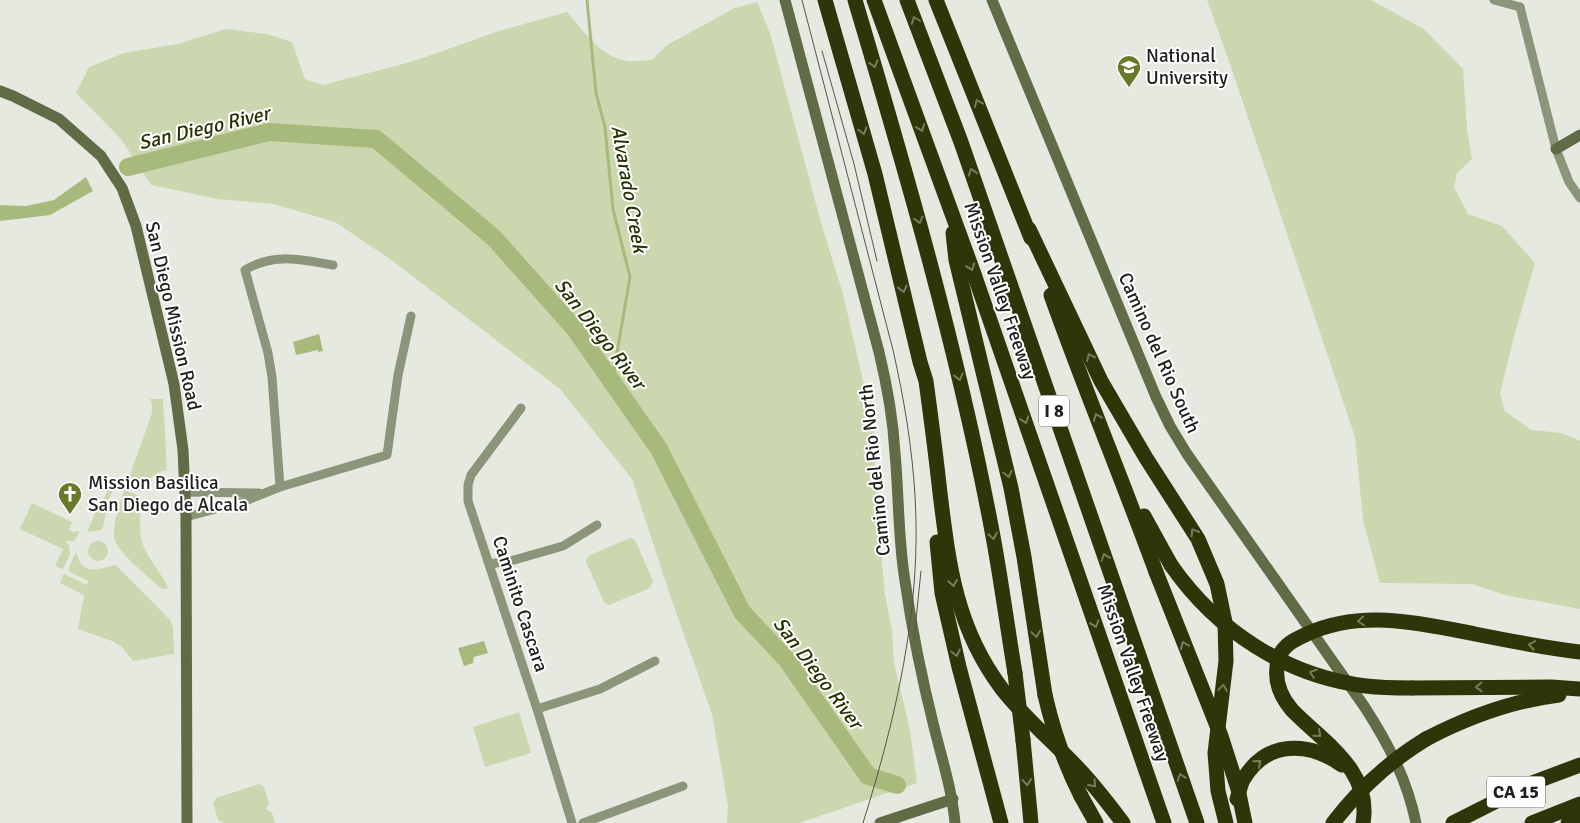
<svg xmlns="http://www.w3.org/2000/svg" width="1580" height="823" font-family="Signika,sans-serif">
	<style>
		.green { fill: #cbd7af }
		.water { fill: #a8b97c }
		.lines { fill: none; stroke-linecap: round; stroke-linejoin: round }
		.stream { stroke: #a8b97c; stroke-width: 3 }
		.river { stroke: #a8b97c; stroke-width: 18 }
		.street { stroke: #8c947a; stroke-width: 9 }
		.secondary { stroke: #616c46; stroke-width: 11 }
		.highway { stroke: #2c3608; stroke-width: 15 }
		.tram { stroke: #535450; stroke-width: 1 }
		.highway-bridge { stroke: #2c3608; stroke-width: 15 }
		.oneway { stroke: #767c5e }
		.labels { text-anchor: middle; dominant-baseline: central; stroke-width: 4; stroke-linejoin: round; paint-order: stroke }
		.shield { fill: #fff; stroke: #626260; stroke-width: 1 }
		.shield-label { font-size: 18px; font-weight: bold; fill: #1e1f1c }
		.poi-label { font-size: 19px; fill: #1e1f1c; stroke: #fff; text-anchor: start }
		.street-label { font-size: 19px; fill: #1e1f1c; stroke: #fff }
		.water-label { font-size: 20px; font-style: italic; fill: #283102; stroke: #fff }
	</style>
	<rect width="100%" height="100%" fill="#e6e9e0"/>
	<g class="green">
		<path d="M1207 0H1371L1424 29 1463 69 1467 130 1472 159 1457 173 1454 187 1468 214 1502 226 1535 263 1513 340 1500 394 1505 411 1531 430 1561 433 1580 441V609L1505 595 1472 584 1380 583 1363 520 1355 437 1230 64Z"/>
		<path d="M757 2 770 33 822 226 843 294 873 424 878 519 885 594 892 631 894 663 910 730 917 783 799 823H727L728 806 712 714 669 592 632 479 560 389 390 259 335 222 273 204 218 199 151 185 121 139 76 93 89 67 124 53 178 44 226 29 267 34 292 42 305 79 323 85 414 61 499 31 567 12C583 30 601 58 628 61 635 62 644 60 652 60L667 45 735 8Z"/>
		<path d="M150 399H163L167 470C153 473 147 480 142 492L126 486 152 413V404Z"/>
		<path d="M113 478 115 482 108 503 103 527 101 530 87 532 97 509 99 510Z"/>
		<path d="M124 490 140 496C141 510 138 535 144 547 148 558 166 580 168 588L166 589H163L158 586C147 575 115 551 114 536 113 521 120 504 124 490Z"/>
		<path d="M32 503 72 522 69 530 74 532 75 531 80 532 74 541H67L66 542 69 545 70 554 63 569 55 566 63 549 20 529Z"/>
		<path d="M630 538 635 540 653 581 650 588 609 605 604 602 586 562 588 556Z"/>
		<circle cx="98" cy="551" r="10"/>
		<path d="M77 553C81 578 101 568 116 565L170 620 173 627 174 654 133 661 122 647 112 641 78 629 84 595 60 583 64 574 87 585 88 581 68 571 74 555Z"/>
		<path d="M519 712 531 753 485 767 473 727Z"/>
		<path d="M259 784 264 787 269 804 266 809 272 813 275 823H224L218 820 213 803 216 798Z"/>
	</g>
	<g class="water">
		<path d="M86 177 93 191 50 215 0 221V205L26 206 54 200Z"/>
		<path d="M319 334 323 351 318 352V350L296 355 293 342Z"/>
		<path d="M484 641 488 653 474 657 473 663 464 666 458 648Z"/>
	</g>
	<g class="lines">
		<path class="stream" d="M587 0 596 93 605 127 613 209 630 277 612 382"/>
		<path class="river" d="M128 167 269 132 376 139 494 238 575 329 659 449 742 612 787 660 868 776 897 785"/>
		<g class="street">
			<path d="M1494 0 1520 7"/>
			<path d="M1520 7 1556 149 1569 182 1580 198"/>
			<path d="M521 408 471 475 468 485V501L537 709 572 823"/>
			<path d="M280 487 272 377 268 353 245 270C275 252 301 260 333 265"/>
			<path d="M185 492 259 493"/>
			<path d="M186 517 245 501 280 487 387 455 398 375 411 316"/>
			<path d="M490 564 514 560 563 546 597 525"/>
			<path d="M537 709 600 689 655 661"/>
			<path d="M583 823 683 786"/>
		</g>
		<g class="secondary">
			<path d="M785 0 879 352C887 385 893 418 895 453 899 496 898 539 905 581 912 630 922 679 934 727 942 759 952 790 955 823"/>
			<path d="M992 0 1156 397 1170 426 1187 454 1364 706C1388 743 1407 779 1416 823"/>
			<path d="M0 91 13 96 59 119 101 156 122 188 136 226 174 384 183 450 186 517 187 823"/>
			<path d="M1556 149 1580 135"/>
			<path d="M880 823 953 799"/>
		</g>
		<g class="highway">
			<path d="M825 0 875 174 920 362 926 381C931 418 936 456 940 493 949 566 956 628 1002 689 1023 716 1051 740 1075 765 1093 783 1108 803 1123 823"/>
			<path d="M855 0C907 175 958 351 992 531 1001 578 1007 626 1015 673"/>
			<path d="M874 0 974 274 1164 823"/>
			<path d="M907 0 961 142 1197 823"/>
			<path d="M936 0 1031 238"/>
			<path d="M1029 229 1101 381 1146 458 1198 539 1217 584 1225 622 1226 661 1215 753 1218 791 1226 823"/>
			<path d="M953 233 956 260 1011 488 1024 557 1045 695"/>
			<path d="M1051 295C1084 388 1122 479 1156 572"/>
			<path d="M1144 516 1171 565"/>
			<path d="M937 542 942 593 959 667 1001 823"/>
			<path d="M1412 688 1551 687 1580 689"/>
			<path d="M1426 739C1468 717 1511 701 1559 695"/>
			<path d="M1023 740 1031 823"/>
			<path d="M1081 796 1096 823"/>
			<path d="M1237 799C1239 793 1240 786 1243 780 1266 740 1308 741 1342 765"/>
			<path d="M1363 823C1372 770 1324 743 1292 710 1279 695 1273 677 1279 657 1284 644 1296 639 1307 634 1361 609 1420 623 1475 634 1510 641 1545 648 1580 652"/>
			<path d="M1453 823 1532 783 1580 765"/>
			<path d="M1532 823 1580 804"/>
			<path d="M1568 823 1580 819"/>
		</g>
		<g class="tram">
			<path d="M802 0 893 350C904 399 912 446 915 496 922 607 896 718 863 823"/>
			<path d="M822 51 854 164 877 261"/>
			<path d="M914 639 921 571"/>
		</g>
		<g class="highway-bridge">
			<path d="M1171 565C1217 631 1286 676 1366 686 1382 688 1397 688 1412 688"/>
			<path d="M1156 572 1221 736 1238 789 1245 823"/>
			<path d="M1015 673 1023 740"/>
			<path d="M1045 695C1053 730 1064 763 1081 796"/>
			<path d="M1333 823C1359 789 1390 761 1426 739"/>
		</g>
	</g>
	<defs><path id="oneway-chevron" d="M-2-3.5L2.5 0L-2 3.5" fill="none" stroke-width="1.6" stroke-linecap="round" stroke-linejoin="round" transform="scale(1.25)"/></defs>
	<g class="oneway">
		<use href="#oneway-chevron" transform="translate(915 20) rotate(-111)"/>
		<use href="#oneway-chevron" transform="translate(874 64) rotate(74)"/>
		<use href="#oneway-chevron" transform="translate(978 103) rotate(-112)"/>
		<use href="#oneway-chevron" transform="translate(921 128) rotate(70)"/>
		<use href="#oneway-chevron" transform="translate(863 131) rotate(74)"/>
		<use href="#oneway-chevron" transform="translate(972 172) rotate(-109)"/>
		<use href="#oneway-chevron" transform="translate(919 220) rotate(75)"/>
		<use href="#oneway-chevron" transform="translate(971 267) rotate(70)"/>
		<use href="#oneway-chevron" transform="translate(903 289) rotate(76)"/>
		<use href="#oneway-chevron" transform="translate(1090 357) rotate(-115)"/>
		<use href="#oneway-chevron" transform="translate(959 377) rotate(76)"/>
		<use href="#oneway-chevron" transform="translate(1097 417) rotate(-112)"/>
		<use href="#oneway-chevron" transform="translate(1025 420) rotate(71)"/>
		<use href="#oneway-chevron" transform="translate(1008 474) rotate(77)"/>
		<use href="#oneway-chevron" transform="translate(1194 532) rotate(-121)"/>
		<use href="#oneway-chevron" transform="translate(993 536) rotate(80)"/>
		<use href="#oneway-chevron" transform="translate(1105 557) rotate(-109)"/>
		<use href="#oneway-chevron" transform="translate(953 583) rotate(80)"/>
		<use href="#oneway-chevron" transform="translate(1361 621) rotate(175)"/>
		<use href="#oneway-chevron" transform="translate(1095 624) rotate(71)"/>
		<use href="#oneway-chevron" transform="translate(1036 634) rotate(82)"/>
		<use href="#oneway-chevron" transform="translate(1184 645) rotate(-112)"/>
		<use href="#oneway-chevron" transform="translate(1532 645) rotate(-170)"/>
		<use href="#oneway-chevron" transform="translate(956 653) rotate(77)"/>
		<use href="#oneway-chevron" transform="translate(1313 673) rotate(-161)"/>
		<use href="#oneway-chevron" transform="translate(1479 687) rotate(180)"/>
		<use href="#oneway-chevron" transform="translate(1223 688) rotate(-82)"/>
		<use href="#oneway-chevron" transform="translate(1318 734) rotate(41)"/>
		<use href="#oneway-chevron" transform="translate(1258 763) rotate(-40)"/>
		<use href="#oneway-chevron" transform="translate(1181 777) rotate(-109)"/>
		<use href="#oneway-chevron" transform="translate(1027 782) rotate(84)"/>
		<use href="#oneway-chevron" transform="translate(1093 784) rotate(48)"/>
	</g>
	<defs>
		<g id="school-pin" transform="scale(1.25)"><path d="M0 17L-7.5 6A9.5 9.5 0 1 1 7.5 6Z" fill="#687a29" stroke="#fff"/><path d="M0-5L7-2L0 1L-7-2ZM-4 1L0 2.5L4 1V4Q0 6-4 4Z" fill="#fff"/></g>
		<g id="church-pin" transform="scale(1.25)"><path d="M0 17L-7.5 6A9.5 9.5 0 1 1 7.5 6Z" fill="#687a29" stroke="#fff"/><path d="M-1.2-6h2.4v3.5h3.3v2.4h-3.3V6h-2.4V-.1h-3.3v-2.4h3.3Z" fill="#fff"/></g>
	</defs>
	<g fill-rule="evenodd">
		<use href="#school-pin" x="1129" y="67"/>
		<use href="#church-pin" x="70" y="494"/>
	</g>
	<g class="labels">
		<g class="shield">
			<rect x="1039" y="395.5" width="30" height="31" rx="4"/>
			<rect x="1487" y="776.5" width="58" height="31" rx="4"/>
		</g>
		<g class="shield-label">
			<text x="1054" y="411">I 8</text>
			<text x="1516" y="792">CA 15</text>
		</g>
		<g class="poi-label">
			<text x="1146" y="56">National<tspan x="1146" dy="22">University</tspan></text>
			<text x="88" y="483">Mission Basilica<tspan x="88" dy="22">San Diego de Alcala</tspan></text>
		</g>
		<g class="street-label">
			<text transform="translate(1000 291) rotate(71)">Mission Valley Freeway</text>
			<text transform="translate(173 316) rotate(77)">San Diego Mission Road</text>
			<text transform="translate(1159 353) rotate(66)">Camino del Rio South</text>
			<text transform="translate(875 470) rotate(-96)">Camino del Rio North</text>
			<text transform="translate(520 604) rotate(72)">Caminito Cascara</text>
			<text transform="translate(1133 673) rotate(71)">Mission Valley Freeway</text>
		</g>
		<g class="water-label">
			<text transform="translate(204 128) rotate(-13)">San Diego River</text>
			<text transform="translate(629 189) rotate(80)">Alvarado Creek</text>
			<text transform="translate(600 334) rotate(52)">San Diego River</text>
			<text transform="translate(818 673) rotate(53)">San Diego River</text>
		</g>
	</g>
</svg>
